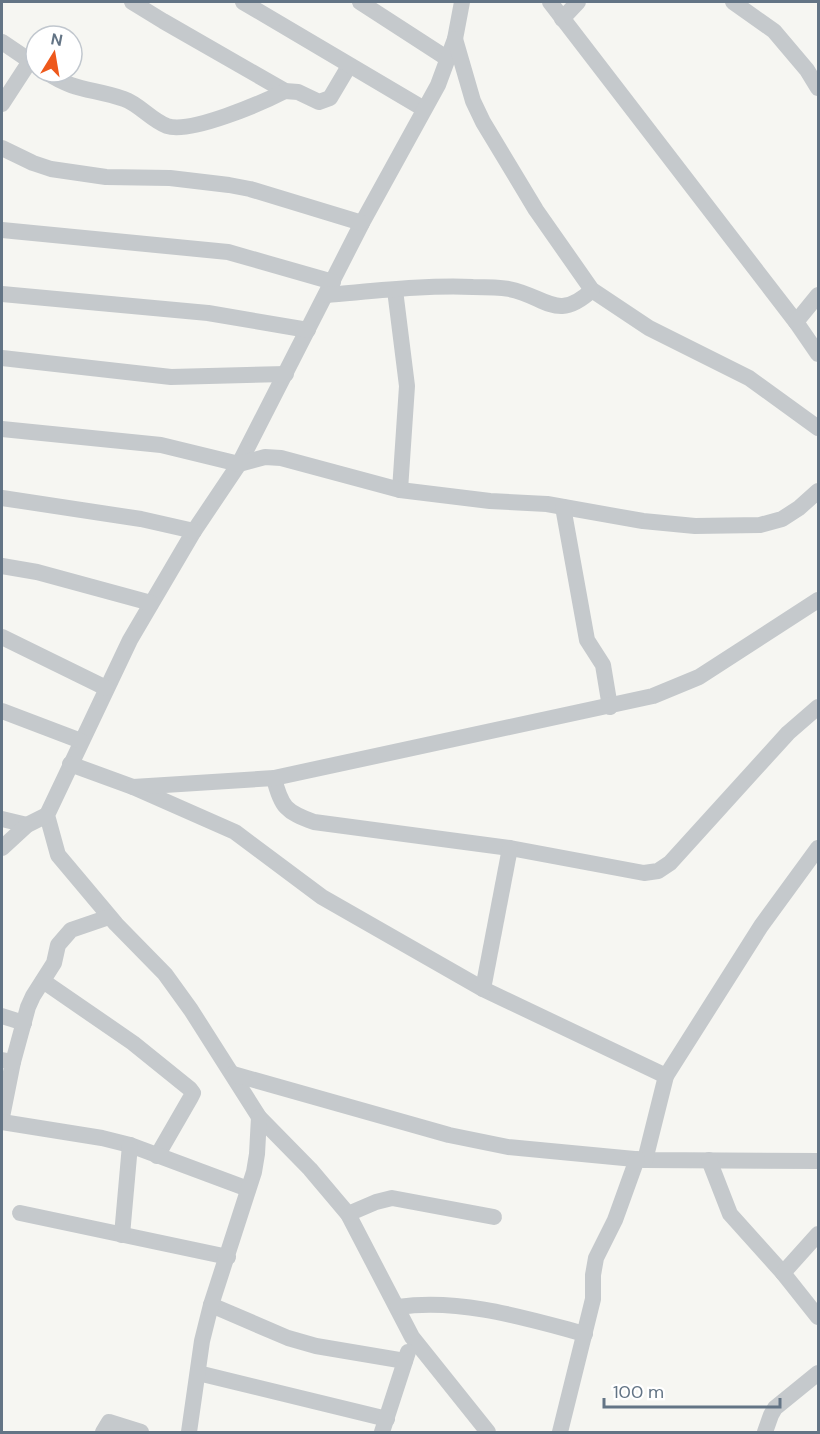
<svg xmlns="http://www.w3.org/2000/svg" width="820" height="1434" font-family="'DM Sans',sans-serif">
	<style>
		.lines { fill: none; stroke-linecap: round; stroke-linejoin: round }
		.minor { stroke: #c5c9cc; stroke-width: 16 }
	</style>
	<rect width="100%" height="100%" fill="#f6f6f2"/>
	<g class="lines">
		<g class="minor">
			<path d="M132 2 163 21 285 91 298 92 319 102 330 98 349 66"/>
			<path d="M243 2 424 109"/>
			<path d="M360 2 448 59"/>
			<path d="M462 2 455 39 438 85 362 223 239 464 194 531 130 640 47 815 58 855 116 924 165 974 191 1010 259 1117 310 1169 348 1214 412 1337 488 1432"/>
			<path d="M550 2 796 322 818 354"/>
			<path d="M733 2 774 31 807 70 818 88"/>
			<path d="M562 19 578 2"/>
			<path d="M455 39 473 101 483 122 536 210 592 290 649 328 749 378 818 428"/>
			<path d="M2 42 36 65"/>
			<path d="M46 72C75 92 93 88 124 99 139 104 151 120 167 126 190 134 262 103 285 91"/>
			<path d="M2 104 30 61"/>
			<path d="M2 148 33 163 51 169 106 177 170 178 229 185 250 189 362 223"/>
			<path d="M2 230 228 252 333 282"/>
			<path d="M395 290 407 386 400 490"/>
			<path d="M2 294 208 313 308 330"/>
			<path d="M326 295C375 291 424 285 473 287 485 287 498 287 509 289 546 296 557 323 592 290"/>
			<path d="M796 322 818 295"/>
			<path d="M2 358 171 377 286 374"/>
			<path d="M2 429 161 445 239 464 265 457 281 458 400 490 490 501 547 504 643 521 695 526 760 525 782 519 799 508 818 491"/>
			<path d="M2 498 141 519 194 531"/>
			<path d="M563 507 587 640 603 665 610 707"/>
			<path d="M2 566 37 572 151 603"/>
			<path d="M2 637 106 688"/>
			<path d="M2 711 81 741"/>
			<path d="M70 764 133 787 235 832 322 897 483 989 666 1076"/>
			<path d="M274 778C281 807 286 812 314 822L510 848 644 873 658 871 670 863 788 733 818 707"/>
			<path d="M133 787 274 778 653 696 699 677 818 600"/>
			<path d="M2 819 27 825"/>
			<path d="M2 848 27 825 47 815"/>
			<path d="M43 981 133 1043 190 1089 193 1093 191 1097 157 1156"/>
			<path d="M483 989 510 848"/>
			<path d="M2 1016 24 1023"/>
			<path d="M2 1060 13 1062 2 1117"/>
			<path d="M13 1062 28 1007 33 996 54 963 58 945 71 930 109 917"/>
			<path d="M233 1074 449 1135 508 1147 645 1160 818 1161"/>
			<path d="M2 1122 102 1138 130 1145 248 1189"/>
			<path d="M645 1160 666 1076 761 926 818 848"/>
			<path d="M709 1160 730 1214 783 1273 818 1317"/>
			<path d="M20 1213 228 1257"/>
			<path d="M348 1214 376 1202 392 1198 494 1217"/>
			<path d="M122 1235 130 1145"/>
			<path d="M783 1273 818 1234"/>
			<path d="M211 1305 288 1338 316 1346 405 1361"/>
			<path d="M398 1307C461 1298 525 1318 585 1334"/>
			<path d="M198 1373 387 1419"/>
			<path d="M103 1432 109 1422 141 1432"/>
			<path d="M189 1432 202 1341 211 1305 254 1172 257 1154 259 1117"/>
			<path d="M382 1432 408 1352"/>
			<path d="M560 1432 593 1299V1275L596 1258 615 1220 637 1159"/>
			<path d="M765 1432 771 1415 775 1408 818 1373"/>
		</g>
	</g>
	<rect width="820" height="1434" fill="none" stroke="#637485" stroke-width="6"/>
	<g transform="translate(54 54) rotate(11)"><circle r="28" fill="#ffffff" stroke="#c1c7ce" stroke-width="1.5"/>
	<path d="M0-4.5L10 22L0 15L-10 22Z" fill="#ee581b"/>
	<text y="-9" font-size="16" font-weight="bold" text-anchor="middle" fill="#637485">N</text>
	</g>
	<path d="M604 1398v9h176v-9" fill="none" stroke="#637485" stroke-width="3"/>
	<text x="613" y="1398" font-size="18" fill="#637485" stroke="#ffffff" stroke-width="4.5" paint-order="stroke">100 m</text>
</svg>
